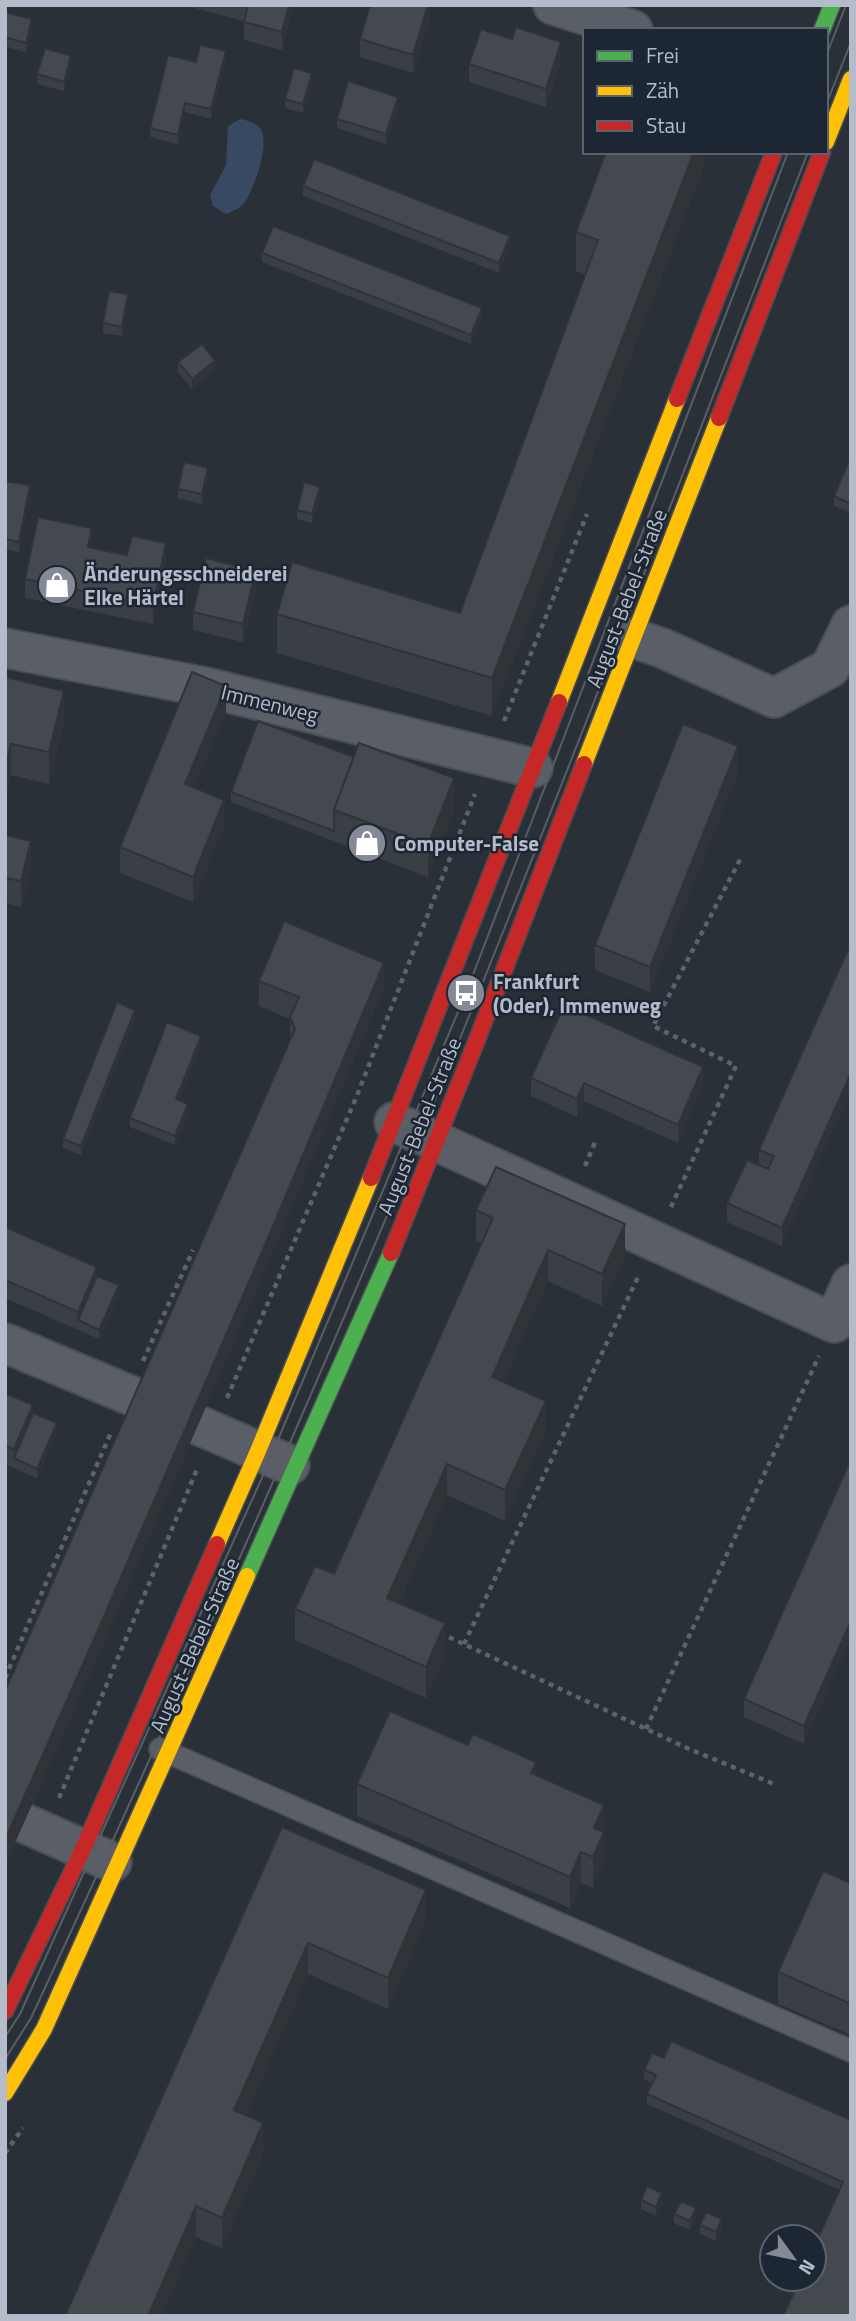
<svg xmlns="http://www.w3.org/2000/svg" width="856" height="2321" font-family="'Titillium Web',sans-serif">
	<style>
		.water { fill: #384963 }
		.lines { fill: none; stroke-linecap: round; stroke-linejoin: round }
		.lane-casing { stroke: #484c53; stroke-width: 24 }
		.street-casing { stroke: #484c53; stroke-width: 42 }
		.fast-casing { stroke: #484c53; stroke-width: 19 }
		.slow-casing { stroke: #484c53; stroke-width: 19 }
		.jam-casing { stroke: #484c53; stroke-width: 19 }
		.path { stroke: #5d636a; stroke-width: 4.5; stroke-dasharray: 5 5; stroke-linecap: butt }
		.lane { stroke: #5a5e66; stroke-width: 21 }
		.street { stroke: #5a5e66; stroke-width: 38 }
		.fast { stroke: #4caf50; stroke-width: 16 }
		.slow { stroke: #ffc107; stroke-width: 16 }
		.jam { stroke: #c62828; stroke-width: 16 }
		.tram { stroke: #595d64; stroke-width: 2 }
		.wall { fill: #3a3f45 }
		.shaded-wall { fill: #303338 }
		.building { fill: #444950; stroke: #303338; stroke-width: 2 }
		.labels { text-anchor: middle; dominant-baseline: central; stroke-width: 5; stroke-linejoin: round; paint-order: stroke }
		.poi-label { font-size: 21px; font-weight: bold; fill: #b4bcc9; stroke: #1d2633; text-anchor: start }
		.street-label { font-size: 21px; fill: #b4bcc9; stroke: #1d2633 }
	</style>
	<rect width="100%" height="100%" fill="#2a3038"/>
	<path class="water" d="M240 119C247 120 255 123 260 128 271 143 254 188 245 202 240 209 233 211 226 214L213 206 210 195 226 165 228 126Z"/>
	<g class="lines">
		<g class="lane-casing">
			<path id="lane" d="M160 1749 851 2051"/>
		</g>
		<g class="street-casing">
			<g id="street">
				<path d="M553 5 633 30"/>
				<path d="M633 638 662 648 774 698 830 668 851 625"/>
				<path d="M5 648 205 687 533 768"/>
				<path d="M394 1122 834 1323 851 1284"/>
				<path d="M5 1343 144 1401"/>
				<path d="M198 1425 290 1465"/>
				<path d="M24 1823 112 1862"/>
			</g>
		</g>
		<g class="fast-casing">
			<g id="fast">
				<path d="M822 30 832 5"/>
				<path d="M247 1576 391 1253"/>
			</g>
		</g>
		<g class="slow-casing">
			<g id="slow">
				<path d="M826 142 851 79"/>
				<path d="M559 702 677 399"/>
				<path d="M584 764 719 418"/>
				<path d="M217 1544 258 1451 371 1178"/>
				<path d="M5 2093 44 2029 247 1576"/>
			</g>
		</g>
		<g class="jam-casing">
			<g id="jam">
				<path d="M677 399 774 152"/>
				<path d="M719 418 822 152"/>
				<path d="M371 1178 559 702"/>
				<path d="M391 1253 473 1050 584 764"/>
				<path d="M5 2011 83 1849 217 1544"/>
			</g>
		</g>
		<g class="path">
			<path d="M504 721 587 514"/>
			<path d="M585 1166 596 1140"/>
			<path d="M671 1207 736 1066 653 1026 742 856"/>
			<path d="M143 1361 193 1250"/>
			<path d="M227 1398 356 1098 475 794"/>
			<path d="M440 1633 687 1748 774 1784"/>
			<path d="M464 1644 639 1275"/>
			<path d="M5 1678 112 1430"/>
			<path d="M646 1729 819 1356"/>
			<path d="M59 1798 198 1467"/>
			<path d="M5 2153 23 2128"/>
		</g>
		<use href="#lane" class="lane"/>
		<use href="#street" class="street"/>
		<use href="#fast" class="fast"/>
		<use href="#slow" class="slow"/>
		<use href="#jam" class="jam"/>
		<g class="tram">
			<path d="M826 56 846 5"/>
			<path d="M826 105 851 42"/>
			<path d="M5 2037 20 2014 261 1480 466 993 788 152"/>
			<path d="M5 2059 31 2018C188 1680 339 1340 478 994 591 715 698 433 808 152"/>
		</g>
	</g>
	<g class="wall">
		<path d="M183 5H294L282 50 244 40V21Z"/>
		<path d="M430 5V18L413 73 360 57V39Z"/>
		<path d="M5 12 32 28 26 52 5 47Z"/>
		<path d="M561 60 546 107 469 82V64Z"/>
		<path d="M226 61 211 119 185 112 178 144 150 137V128L196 62Z"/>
		<path d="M71 65 64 91 37 84V74Z"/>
		<path d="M312 82 303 113 285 108V99Z"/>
		<path d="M398 107 386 144 337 128V119Z"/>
		<path d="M705 152V164L492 716 277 653V614L460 613 585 274 576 271V232Z"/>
		<path d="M303 186 510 245 499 273 303 196Z"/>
		<path d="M262 253 482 317 471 344 262 262Z"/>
		<path d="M128 303 122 336 103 333V323Z"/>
		<path d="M178 362 215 371 192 389 178 372Z"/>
		<path d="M851 456V513L834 506V496Z"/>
		<path d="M208 477 202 504 178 498V489Z"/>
		<path d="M5 481 30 495 19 552 5 549Z"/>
		<path d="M320 496 312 523 297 519V510Z"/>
		<path d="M91 547 166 562 153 624 25 598V579Z"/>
		<path d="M256 589 243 642 193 630V612Z"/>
		<path d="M5 677 64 722 49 784 11 775 5 800Z"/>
		<path d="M226 712 194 787 224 826 193 902 120 873V847Z"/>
		<path d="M738 772 650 992 595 970V945Z"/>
		<path d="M231 792 454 810 428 877 231 802Z"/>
		<path d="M5 835 31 867 21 907 5 903Z"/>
		<path d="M851 943 782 1246 727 1222V1203L759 1165V1150Z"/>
		<path d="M259 981 384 988 268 1263 95 1663 5 1865V1691L290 1040V1019L259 1006Z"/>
		<path d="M135 1019 81 1155 63 1148V1139Z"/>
		<path d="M201 1045 179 1101 188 1114 175 1145 130 1127V1118Z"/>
		<path d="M531 1078 703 1085 678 1143 584 1101 577 1117 531 1096Z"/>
		<path d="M476 1210 625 1256 602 1306 548 1281 503 1382 546 1432 505 1521 447 1495 399 1603 445 1655 426 1698 295 1640V1609L334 1574 482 1244 476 1241Z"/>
		<path d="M5 1227 97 1276 119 1295 99 1339 5 1298Z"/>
		<path d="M5 1393 57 1433 37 1478 5 1464Z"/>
		<path d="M851 1459 804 1744 744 1717V1699Z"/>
		<path d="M536 1776 604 1837V1864L593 1888 581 1883 570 1908 357 1816V1784Z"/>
		<path d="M282 1827 426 1921 388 2009 308 1974 246 2115 263 2154 222 2249 196 2237 161 2316Z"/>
		<path d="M851 1883V2035L778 2004V1972Z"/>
		<path d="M664 2058 851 2120V2316L840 2190 647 2104V2094L652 2083 644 2079V2070Z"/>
		<path d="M641 2200 662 2203 656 2216 641 2209Z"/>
		<path d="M674 2214 696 2217 690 2230 674 2223Z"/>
		<path d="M700 2225 722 2228 716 2241 700 2234Z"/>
	</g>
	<g class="shaded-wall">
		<path d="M289 5H294L282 50V32Z"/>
		<path d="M428 5H430V18L413 73V55Z"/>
		<path d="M32 19V28L26 52V43Z"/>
		<path d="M561 42V60L546 107V89Z"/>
		<path d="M226 51V61L211 119V109Z"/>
		<path d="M71 56V65L64 91V82Z"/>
		<path d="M312 73V82L303 113V104Z"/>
		<path d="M398 97V107L386 144V134Z"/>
		<path d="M185 103V112L178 144V135Z"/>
		<path d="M694 152H705V164L492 716V678Z"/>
		<path d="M510 236V245L499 273V263Z"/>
		<path d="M128 294V303L122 336V327Z"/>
		<path d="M482 308V317L471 344V335Z"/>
		<path d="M215 361V371L192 389V379Z"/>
		<path d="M208 468V477L202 504V494Z"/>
		<path d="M30 485V495L19 552V542Z"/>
		<path d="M320 487V496L312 523V514Z"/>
		<path d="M92 528V546L88 565V547Z"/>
		<path d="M166 543V562L153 624V606Z"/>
		<path d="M256 571V589L243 642V624Z"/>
		<path d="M226 686V712L185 809V784Z"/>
		<path d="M64 691V722L49 784V752Z"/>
		<path d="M11 744V775L5 800V769Z"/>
		<path d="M738 746V772L650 992V967Z"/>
		<path d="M454 778V810L428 877V845Z"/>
		<path d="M224 800V826L193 902V877Z"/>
		<path d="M31 841V867L21 907V881Z"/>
		<path d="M384 963V988L268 1263 95 1663 5 1865V1840Z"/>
		<path d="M135 1010V1019L81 1155V1146Z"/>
		<path d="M201 1036V1045L176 1109V1099Z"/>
		<path d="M703 1067V1085L678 1143V1125Z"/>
		<path d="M851 1073V1091L782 1246V1228Z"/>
		<path d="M584 1083V1101L577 1117V1099Z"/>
		<path d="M188 1104V1114L175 1145V1136Z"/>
		<path d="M625 1224V1256L602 1306V1274Z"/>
		<path d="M548 1250V1281L492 1408V1377Z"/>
		<path d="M97 1267V1285L78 1320V1312Z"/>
		<path d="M119 1285V1295L99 1339V1330Z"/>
		<path d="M546 1401V1432L505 1521V1490Z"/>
		<path d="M33 1405V1423L14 1458V1449Z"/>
		<path d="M57 1423V1433L37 1478V1469Z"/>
		<path d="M447 1464V1495L387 1629V1598Z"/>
		<path d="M851 1621V1639L804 1744V1726Z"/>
		<path d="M445 1623V1655L426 1698V1667Z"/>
		<path d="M536 1762V1793L531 1773Z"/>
		<path d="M604 1805V1864L593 1888 594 1828Z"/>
		<path d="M581 1852V1883L570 1908V1877Z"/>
		<path d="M426 1890V1921L388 2009V1978Z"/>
		<path d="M308 1943V1974L234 2142V2110Z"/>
		<path d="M263 2123V2154L222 2249V2218Z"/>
		<path d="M662 2193V2203L656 2216V2207Z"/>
		<path d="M196 2206V2237L161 2316H148Z"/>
		<path d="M696 2208V2217L690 2230V2221Z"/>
		<path d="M722 2219V2228L716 2241V2232Z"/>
	</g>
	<g class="building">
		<path d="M248 5H289L282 32 244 22Z"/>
		<path d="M370 5H428L413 55 360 39Z"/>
		<path d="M5 12 32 19 26 43 5 37Z"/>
		<path d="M516 27 561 42 546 89 469 64 481 29 512 39Z"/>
		<path d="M200 45 226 51 211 109 185 103 178 135 150 128 168 55 196 62Z"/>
		<path d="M45 48 71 56 64 82 37 74Z"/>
		<path d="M294 68 312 73 303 104 285 99Z"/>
		<path d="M348 81 398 97 386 134 337 119Z"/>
		<path d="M606 152H694L492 678 277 614 292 562 460 613 598 240 576 232Z"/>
		<path d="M314 159 510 236 499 263 303 186Z"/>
		<path d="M273 226 482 308 471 335 262 253Z"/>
		<path d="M109 291 128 294 122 327 103 323Z"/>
		<path d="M202 344 215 361 192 379 178 362Z"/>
		<path d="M851 456V504L834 496Z"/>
		<path d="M184 462 208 468 202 494 178 489Z"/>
		<path d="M5 481 30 485 19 542 5 539Z"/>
		<path d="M304 482 320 487 312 514 297 510Z"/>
		<path d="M38 517 92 528 88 547 127 555 132 536 166 543 153 606 25 579Z"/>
		<path d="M206 558 256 571 243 624 193 612Z"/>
		<path d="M192 672 226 686 185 784 224 800 193 877 120 847Z"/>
		<path d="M5 677 64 691 49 752 11 744 5 769Z"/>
		<path d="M258 721 354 757 334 810V831L231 792Z"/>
		<path d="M683 724 738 746 650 967 595 945Z"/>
		<path d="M359 743 454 778 428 845 334 810Z"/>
		<path d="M5 835 31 841 21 881 5 878Z"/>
		<path d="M284 921 384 963 268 1238 95 1637 5 1840V1691L295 1029 290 1017 299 997 259 981Z"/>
		<path d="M851 943V1073L782 1228 727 1203 747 1160 768 1169 774 1156 759 1150Z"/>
		<path d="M117 1002 135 1010 81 1146 63 1139Z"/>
		<path d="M564 1005 703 1067 678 1125 584 1083 577 1099 531 1078Z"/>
		<path d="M167 1022 201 1036 176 1099 188 1104 175 1136 130 1118Z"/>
		<path d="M496 1167 625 1224 602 1274 548 1250 492 1377 546 1401 505 1490 447 1464 387 1598 445 1623 426 1667 295 1609 315 1566 334 1574 493 1218 476 1210Z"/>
		<path d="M5 1227 97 1267 78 1312 5 1280Z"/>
		<path d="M97 1276 119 1285 99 1330 78 1320Z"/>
		<path d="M5 1393 33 1405 14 1449 5 1446Z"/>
		<path d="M33 1413 57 1423 37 1469 14 1458Z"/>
		<path d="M851 1459V1621L804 1726 744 1699Z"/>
		<path d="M390 1711 468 1745 473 1734 536 1762 531 1773 604 1805 594 1828 604 1832 593 1857 581 1852 570 1877 357 1784Z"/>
		<path d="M282 1827 426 1890 388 1978 308 1943 234 2110 263 2123 222 2218 196 2206 148 2316H65Z"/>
		<path d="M823 1871 851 1883V2004L778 1972Z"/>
		<path d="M671 2041 851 2120V2313L849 2316H783L800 2279H814V2247L843 2182 647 2094 656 2075 644 2070 652 2053 664 2058Z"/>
		<path d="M647 2186 662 2193 656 2207 641 2200Z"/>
		<path d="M681 2201 696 2208 690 2221 674 2214Z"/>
		<path d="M706 2212 722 2219 716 2232 700 2225Z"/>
	</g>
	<defs>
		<g id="shop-disc" transform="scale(2.0125)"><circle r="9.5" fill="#848b96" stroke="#1d2633"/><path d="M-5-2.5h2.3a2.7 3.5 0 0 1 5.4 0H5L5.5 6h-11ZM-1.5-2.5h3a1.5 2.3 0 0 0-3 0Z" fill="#fff"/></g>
		<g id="bus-disc" transform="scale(2.0125)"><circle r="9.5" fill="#848b96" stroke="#1d2633"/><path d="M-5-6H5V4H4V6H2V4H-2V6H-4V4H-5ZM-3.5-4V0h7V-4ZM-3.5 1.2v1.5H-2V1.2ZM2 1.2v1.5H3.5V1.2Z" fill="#fff"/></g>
	</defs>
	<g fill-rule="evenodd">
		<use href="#shop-disc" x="57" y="585"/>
		<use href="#shop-disc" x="367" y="843"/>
		<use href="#bus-disc" x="466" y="993"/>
	</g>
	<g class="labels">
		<g class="poi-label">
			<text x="84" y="573">Änderungsschneiderei<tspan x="84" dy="24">Elke Härtel</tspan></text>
			<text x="394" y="843">Computer-False</text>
			<text x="493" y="981">Frankfurt<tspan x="493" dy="24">(Oder), Immenweg</tspan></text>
		</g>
		<g class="street-label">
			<text transform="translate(626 598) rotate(-69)">August-Bebel-Straße</text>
			<text transform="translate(270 703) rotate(14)">Immenweg</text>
			<text transform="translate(419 1126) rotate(-68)">August-Bebel-Straße</text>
			<text transform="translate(194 1645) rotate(-66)">August-Bebel-Straße</text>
		</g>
	</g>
	<rect width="856" height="2321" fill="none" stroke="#b4bcc9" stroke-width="14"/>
	<rect x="583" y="28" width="245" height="126" fill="#1d2633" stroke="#59626f" stroke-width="2"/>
	<rect x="597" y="51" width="35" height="10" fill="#4caf50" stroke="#59626f" stroke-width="2"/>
	<text x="646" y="63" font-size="21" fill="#b4bcc9">Frei</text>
	<rect x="597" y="86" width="35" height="10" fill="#ffc107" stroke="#59626f" stroke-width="2"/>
	<text x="646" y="98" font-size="21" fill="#b4bcc9">Zäh</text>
	<rect x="597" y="121" width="35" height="10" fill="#c62828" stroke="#59626f" stroke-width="2"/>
	<text x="646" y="133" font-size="21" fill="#b4bcc9">Stau</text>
	<g transform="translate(793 2258) rotate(123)"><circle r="33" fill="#1d2633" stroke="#59626f" stroke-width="2"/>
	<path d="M0-5L12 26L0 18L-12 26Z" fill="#848b96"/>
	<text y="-10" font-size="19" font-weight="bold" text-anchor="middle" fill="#b4bcc9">N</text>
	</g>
</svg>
